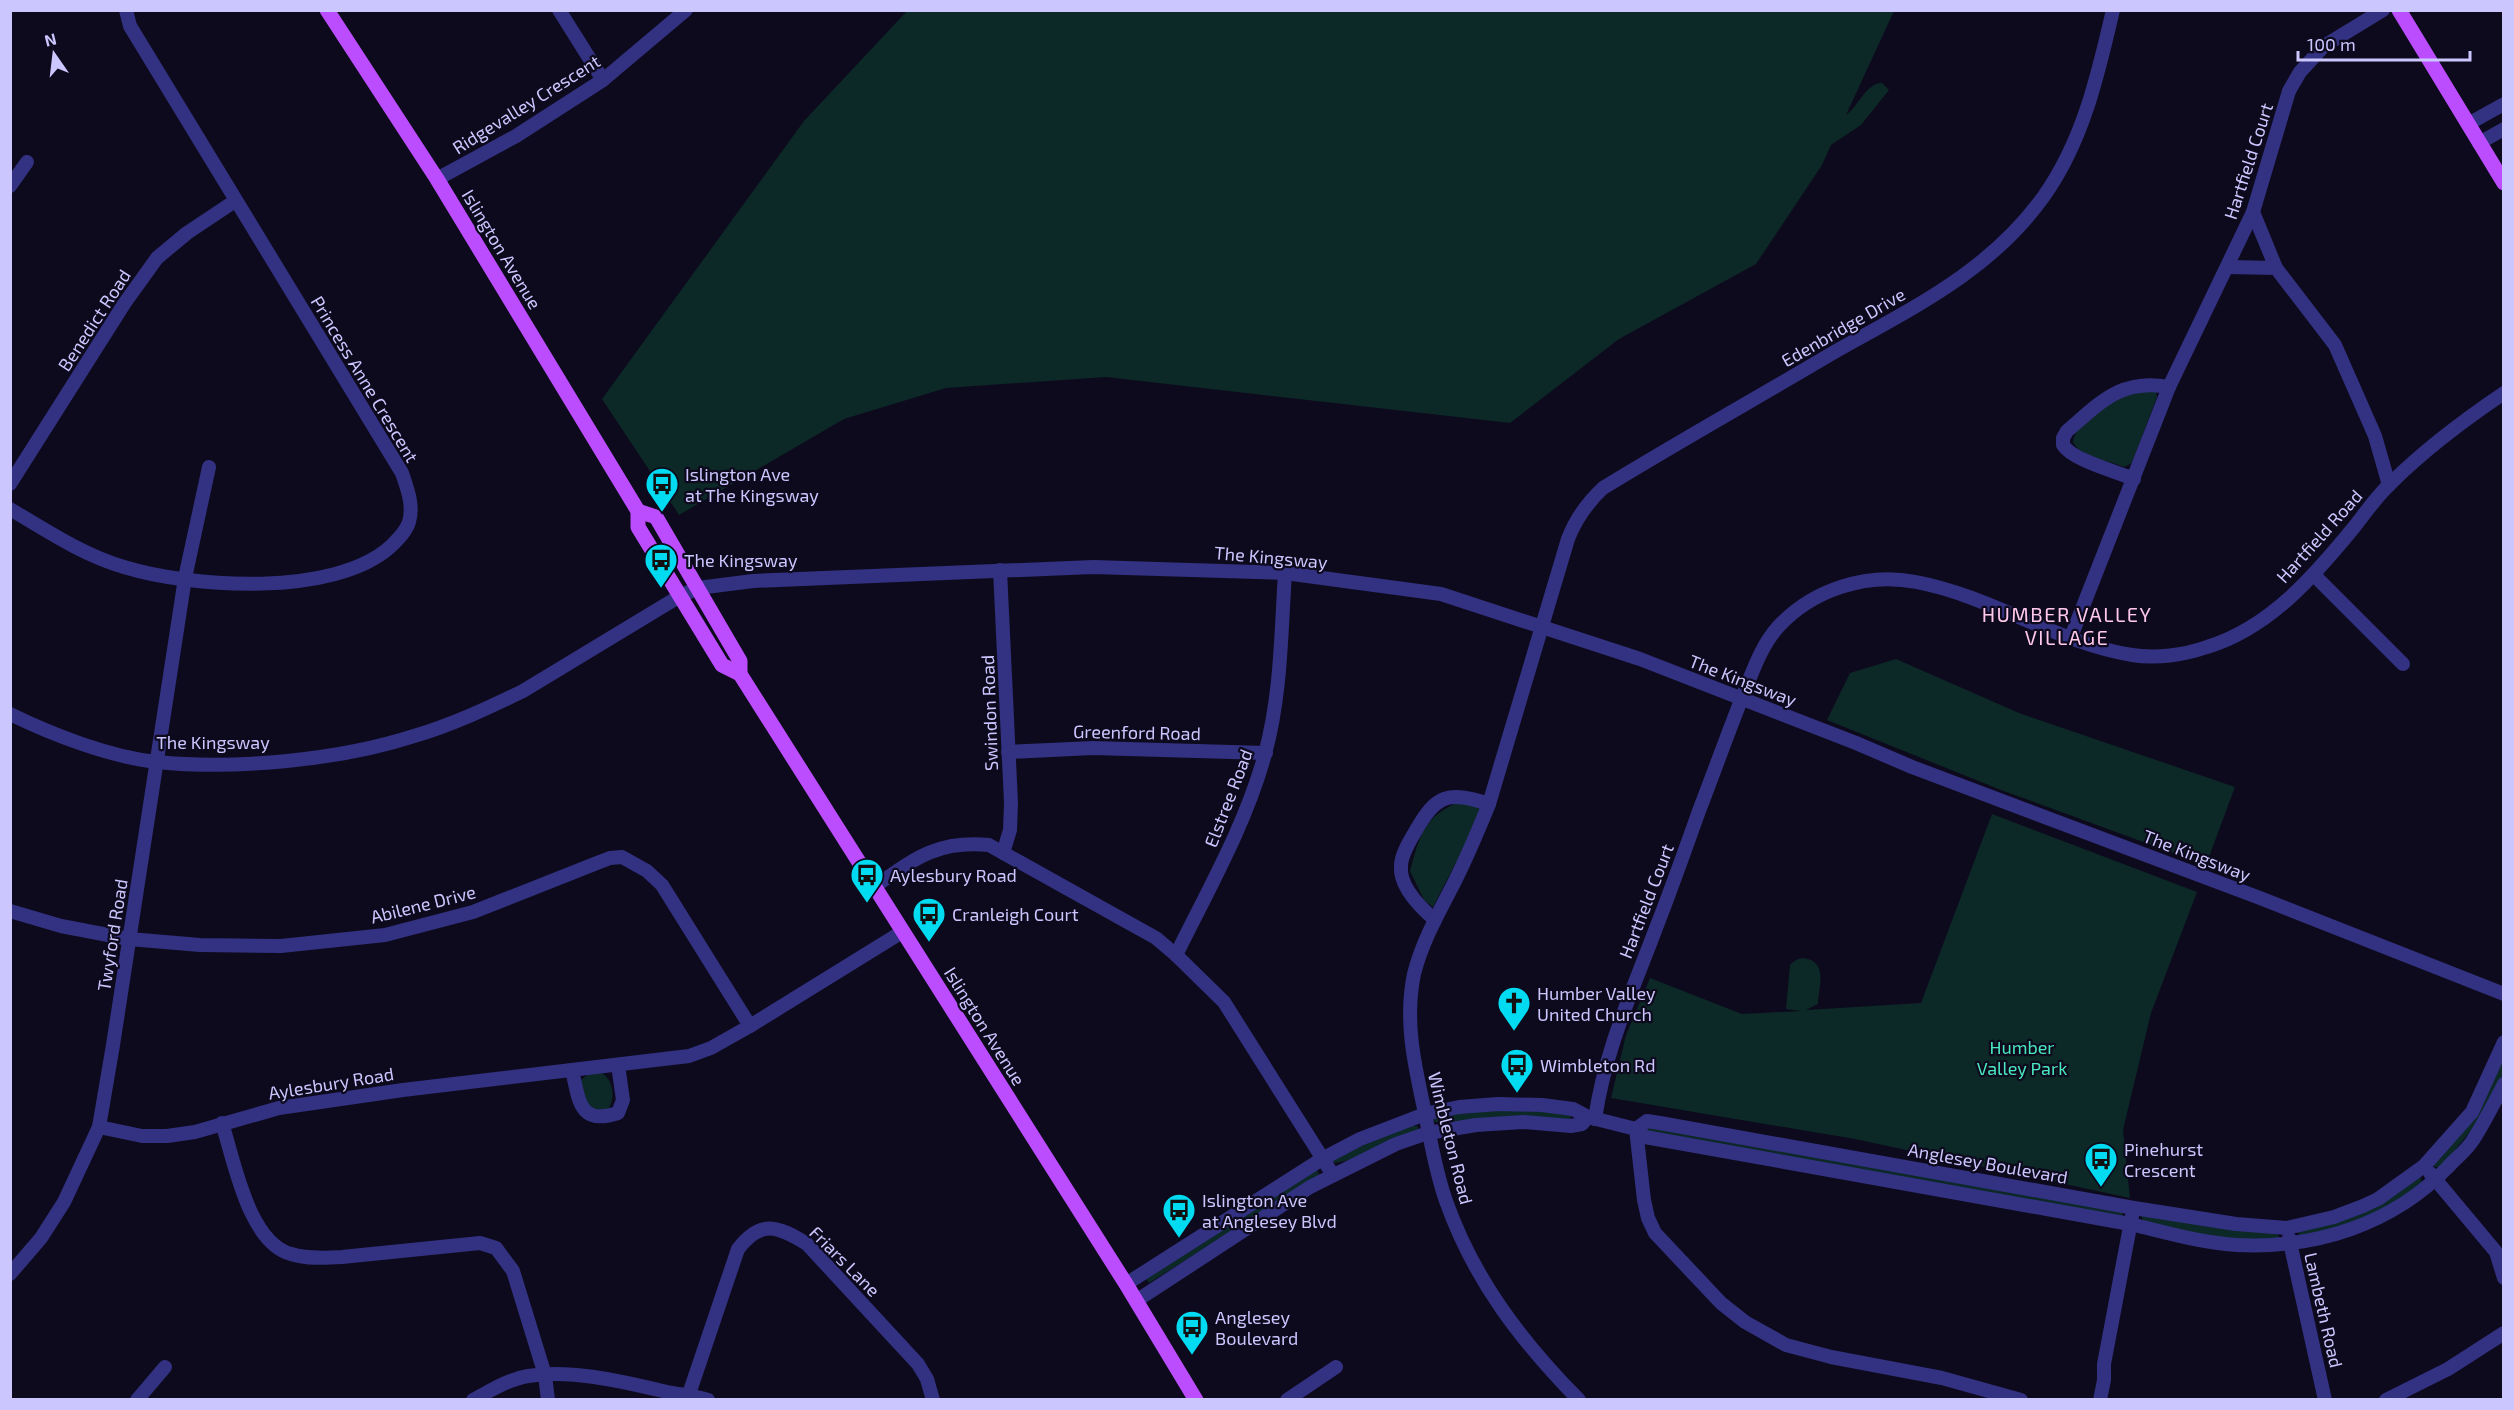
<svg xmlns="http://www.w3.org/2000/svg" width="2514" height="1410" font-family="'Exo 2',sans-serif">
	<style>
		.green { fill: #0c2827 }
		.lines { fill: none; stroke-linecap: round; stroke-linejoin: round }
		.minor { stroke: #333181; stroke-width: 14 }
		.major { stroke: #bb4dff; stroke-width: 15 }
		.labels { text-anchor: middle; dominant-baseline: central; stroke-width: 4.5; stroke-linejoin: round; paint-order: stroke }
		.street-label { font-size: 18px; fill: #ccc6ff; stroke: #0d0a1d }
		.poi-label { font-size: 18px; fill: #ccc6ff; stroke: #0d0a1d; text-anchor: start }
		.park-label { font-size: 18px; fill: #49e8bf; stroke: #0d0a1d }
		.neighbourhood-label { font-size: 20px; letter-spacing: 1.5px; fill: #ffc8ec; stroke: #0d0a1d }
	</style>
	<rect width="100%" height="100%" fill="#0d0a1d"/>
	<g class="green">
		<path d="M907 11V10L1894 11 1846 115C1858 107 1866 83 1882 83L1889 90 1861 125 1831 145 1822 165 1756 264 1619 339 1510 423 1106 377 946 388 844 419 679 515 602 399 804 121Z"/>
		<path d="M2132 391H2156L2157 397 2132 463 2124 467C2108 460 2081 458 2073 442 2076 419 2114 401 2132 391Z"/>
		<path d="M1896 659 2019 713 2235 787 2206 865 2001 790 1827 720 1850 673Z"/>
		<path d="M1459 802 1474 803 1481 810 1480 816 1433 907 1424 900 1410 871C1420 836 1423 817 1459 802Z"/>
		<path d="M1992 814 2197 892 2151 1013 2123 1130 2130 1198 1855 1139 1611 1098 1626 1035 1650 978 1742 1014 1801 1011 1786 1009 1790 965C1795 960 1801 957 1808 959 1828 965 1818 989 1818 1004L1806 1010 1921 1003Z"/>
		<path d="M2503 1048C2503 1057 2505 1068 2503 1076 2500 1098 2456 1150 2440 1167H2435L2432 1164 2454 1137Z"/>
		<path d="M597 1071C614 1076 617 1100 606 1112L592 1114 581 1087V1080L590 1073Z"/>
		<path d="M1473 1109 1572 1111 1570 1121 1494 1117 1450 1123 1435 1122 1433 1119Z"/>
		<path d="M1410 1126H1417L1419 1129 1349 1160 1335 1163 1332 1162V1159L1355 1146Z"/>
		<path d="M1645 1127 2122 1212 2123 1216 1647 1133Z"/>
		<path d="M1317 1170 1320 1176 1149 1283 1146 1278Z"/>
		<path d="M2420 1177 2422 1182 2419 1186 2382 1210 2348 1226 2299 1236 2298 1230Z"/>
		<path d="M2142 1215 2277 1234 2280 1238 2277 1240 2224 1238 2148 1224 2142 1220Z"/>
	</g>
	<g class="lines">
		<g class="minor">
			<path d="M559 10 603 80"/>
			<path d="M2468 124 2504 104"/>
			<path d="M2479 143 2504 129"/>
			<path d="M437 179 516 136 603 80 686 10"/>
			<path d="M10 186 27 162"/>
			<path d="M2253 212 2276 268"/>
			<path d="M2227 267 2276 268 2335 345 2375 436 2389 485"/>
			<path d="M2134 479C2115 471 2072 460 2063 445V438L2067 431C2101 402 2121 378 2169 387"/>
			<path d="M10 484 124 304 157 258 187 233 235 201"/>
			<path d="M10 509C47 531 83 555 124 567 192 588 334 597 390 547 397 540 406 532 409 522 414 505 407 488 402 473L130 26 126 10"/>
			<path d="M1000 570 1011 803 1010 830 1003 853"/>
			<path d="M2314 575 2403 664"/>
			<path d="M2071 637 2169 387 2253 212 2289 91 2300 72 2324 46 2383 10"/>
			<path d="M10 714C53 735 110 757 157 762 235 770 340 760 414 736 452 725 488 708 523 691L680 596 698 588 753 581 1093 567 1285 573 1441 594 1640 659 1856 743 1912 767 2260 898 2504 994"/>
			<path d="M1008 752 1093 748 1266 753"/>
			<path d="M874 887C914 859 937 840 989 845L1156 938 1176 955 1224 1002 1333 1175"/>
			<path d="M10 911 61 926 129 939 200 945 281 946 385 935 473 912 597 863 610 858 622 857 647 871 662 885 750 1026"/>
			<path d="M1435 920C1421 908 1399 887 1401 866 1401 855 1409 842 1415 832 1436 794 1448 791 1489 804"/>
			<path d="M1176 955C1208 890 1246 824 1265 754 1281 696 1281 634 1285 573"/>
			<path d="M572 1070C579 1100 579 1126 618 1113L623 1100 618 1065"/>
			<path d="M1595 1119C1605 1050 1632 992 1656 928 1671 890 1685 850 1699 811 1714 772 1728 733 1743 695 1753 671 1761 646 1778 627 1812 590 1866 572 1916 582 1991 596 2057 643 2132 655 2156 659 2184 655 2207 647 2270 628 2315 575 2355 526 2366 512 2377 496 2390 484 2424 450 2464 420 2504 393"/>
			<path d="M222 1123C234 1160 248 1242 291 1254 306 1259 326 1258 342 1257L480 1243 496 1248 513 1271 545 1375 548 1400"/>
			<path d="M99 1127 142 1136H167L195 1132 279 1108 403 1090 689 1056 711 1048 750 1026 902 932"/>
			<path d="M1636 1129 1647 1121 1660 1123 2134 1208 2236 1224 2287 1228 2334 1217 2363 1206 2378 1199 2424 1166 2472 1112 2504 1042"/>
			<path d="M1636 1129 1644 1200 1648 1218 1655 1233 1721 1303 1745 1322 1786 1345 1831 1357 1942 1378 2021 1400"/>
			<path d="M2430 1173 2496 1252 2504 1278"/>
			<path d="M2289 1238 2325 1400"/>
			<path d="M10 1274 41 1238 64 1202 99 1127 113 1045 185 578 209 467"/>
			<path d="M1126 1284 1322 1159 1360 1139 1425 1114 1459 1107 1498 1104 1542 1105 1573 1109 1588 1117 1636 1129 1645 1137 2130 1224C2165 1232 2201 1243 2237 1245 2316 1249 2393 1224 2448 1167 2456 1158 2467 1150 2473 1140 2484 1123 2494 1103 2504 1084"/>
			<path d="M1136 1301 1310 1187 1396 1144 1428 1133 1476 1125 1523 1122 1571 1126 1582 1124 1588 1117"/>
			<path d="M689 1394 738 1249C761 1219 778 1226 807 1244L918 1364 927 1379 933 1400"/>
			<path d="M137 1400 165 1367"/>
			<path d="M473 1400C490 1391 509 1379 528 1376 573 1369 624 1382 667 1392 681 1395 693 1395 708 1400"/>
			<path d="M1287 1400 1336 1367"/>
			<path d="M1579 1400C1521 1341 1474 1280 1446 1201 1436 1173 1431 1143 1425 1113 1415 1067 1404 1022 1414 974 1422 942 1439 912 1454 883 1467 857 1478 831 1489 804L1568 539C1576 518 1587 503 1603 488 1678 442 1755 399 1831 354 1910 309 1989 273 2044 196 2083 141 2098 75 2113 10"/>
			<path d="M2100 1400 2104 1380V1364L2132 1216"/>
			<path d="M2386 1400 2448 1369 2504 1333"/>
		</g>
		<g class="major">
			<path d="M327 10 437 179 638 511V527L722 665 740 674 1126 1284 1196 1400"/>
			<path d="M2399 10 2504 183"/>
			<path d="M638 511 656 517 740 661V674"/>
		</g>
	</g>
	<defs>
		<g id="bus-pin" transform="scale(1.725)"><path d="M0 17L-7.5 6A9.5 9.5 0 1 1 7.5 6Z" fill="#00dbf1" stroke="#0d0a1d"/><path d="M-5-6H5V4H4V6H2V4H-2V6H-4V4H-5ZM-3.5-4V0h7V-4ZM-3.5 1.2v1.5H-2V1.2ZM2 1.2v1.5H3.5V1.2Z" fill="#111"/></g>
		<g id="church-pin" transform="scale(1.725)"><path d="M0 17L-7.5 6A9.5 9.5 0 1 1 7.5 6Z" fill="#00dbf1" stroke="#0d0a1d"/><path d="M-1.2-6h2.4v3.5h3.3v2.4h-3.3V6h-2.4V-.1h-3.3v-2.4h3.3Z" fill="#111"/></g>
	</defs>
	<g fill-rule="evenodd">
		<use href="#bus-pin" x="662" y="484"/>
		<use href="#bus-pin" x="661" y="560"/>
		<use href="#bus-pin" x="867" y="875"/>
		<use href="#bus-pin" x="929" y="914"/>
		<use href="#church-pin" x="1514" y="1003"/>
		<use href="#bus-pin" x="1517" y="1065"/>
		<use href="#bus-pin" x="2101" y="1159"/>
		<use href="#bus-pin" x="1179" y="1210"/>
		<use href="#bus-pin" x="1192" y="1327"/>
	</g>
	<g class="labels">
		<g class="street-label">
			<text transform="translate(526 104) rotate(-32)">Ridgevalley Crescent</text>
			<text transform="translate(2248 161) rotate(-72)">Hartfield Court</text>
			<text transform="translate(502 249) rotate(59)">Islington Avenue</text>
			<text transform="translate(94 320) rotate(-57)">Benedict Road</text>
			<text transform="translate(1843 327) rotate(-30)">Edenbridge Drive</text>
			<text transform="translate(365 379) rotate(59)">Princess Anne Crescent</text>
			<text transform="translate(2319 536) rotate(-48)">Hartfield Road</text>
			<text transform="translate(1271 557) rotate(5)">The Kingsway</text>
			<text transform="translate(1743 680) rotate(21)">The Kingsway</text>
			<text transform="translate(989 713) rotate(-92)">Swindon Road</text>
			<text transform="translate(1137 732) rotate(1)">Greenford Road</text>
			<text x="213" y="742">The Kingsway</text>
			<text transform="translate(1228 798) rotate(-69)">Elstree Road</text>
			<text transform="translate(2197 855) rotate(21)">The Kingsway</text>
			<text transform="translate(1646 901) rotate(-69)">Hartfield Court</text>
			<text transform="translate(423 904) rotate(-14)">Abilene Drive</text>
			<text transform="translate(112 935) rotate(-81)">Twyford Road</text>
			<text transform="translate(985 1026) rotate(58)">Islington Avenue</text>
			<text transform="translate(331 1083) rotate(-9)">Aylesbury Road</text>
			<text transform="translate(1451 1138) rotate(76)">Wimbleton Road</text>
			<text transform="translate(1988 1163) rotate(10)">Anglesey Boulevard</text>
			<text transform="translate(845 1261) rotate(45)">Friars Lane</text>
			<text transform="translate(2324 1310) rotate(77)">Lambeth Road</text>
		</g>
		<g class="poi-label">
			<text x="685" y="474">Islington Ave<tspan x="685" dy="21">at The Kingsway</tspan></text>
			<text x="684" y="560">The Kingsway</text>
			<text x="890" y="875">Aylesbury Road</text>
			<text x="952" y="914">Cranleigh Court</text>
			<text x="1537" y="993">Humber Valley<tspan x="1537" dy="21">United Church</tspan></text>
			<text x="1540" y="1065">Wimbleton Rd</text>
			<text x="2124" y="1149">Pinehurst<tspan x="2124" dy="21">Crescent</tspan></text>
			<text x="1202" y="1200">Islington Ave<tspan x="1202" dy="21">at Anglesey Blvd</tspan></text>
			<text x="1215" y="1317">Anglesey<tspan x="1215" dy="21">Boulevard</tspan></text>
		</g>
		<g class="park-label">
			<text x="2022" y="1047">Humber<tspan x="2022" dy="21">Valley Park</tspan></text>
		</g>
		<g class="neighbourhood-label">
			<text x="2067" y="614">HUMBER VALLEY<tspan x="2067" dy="23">VILLAGE</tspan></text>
		</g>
	</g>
	<rect width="2514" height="1410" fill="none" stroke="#ccc6ff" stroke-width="24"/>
	<g transform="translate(54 54) rotate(346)" stroke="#0d0a1d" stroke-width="4.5" paint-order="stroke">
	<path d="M0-4.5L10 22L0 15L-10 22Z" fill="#ccc6ff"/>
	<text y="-9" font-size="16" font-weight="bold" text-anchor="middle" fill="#ccc6ff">N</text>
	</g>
	<path d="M2298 51v9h172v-9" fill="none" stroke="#ccc6ff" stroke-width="3"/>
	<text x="2307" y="51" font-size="18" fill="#ccc6ff" stroke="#0d0a1d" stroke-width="4.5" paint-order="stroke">100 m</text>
</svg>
